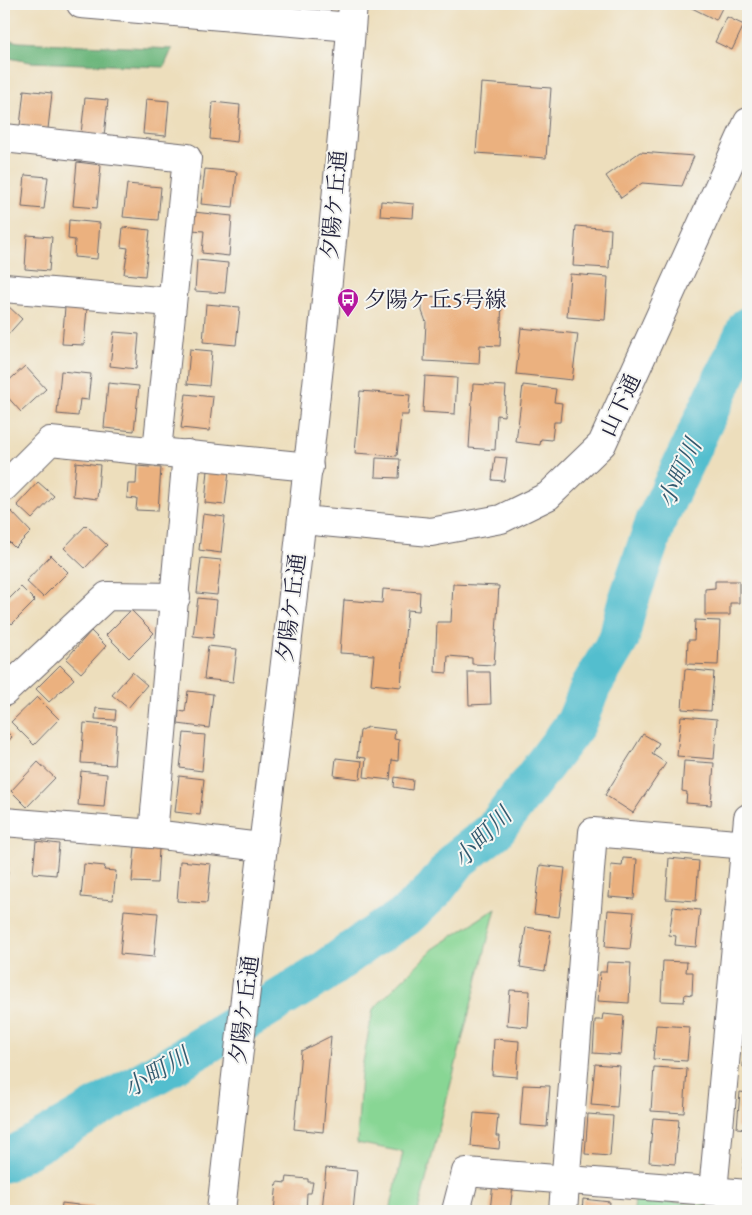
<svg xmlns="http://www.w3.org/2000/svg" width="752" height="1215" font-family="'EB Garamond','Noto Serif JP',serif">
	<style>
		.green { fill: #88d694; stroke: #557c68 }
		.forest { fill: #6eb77e; stroke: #486c5c }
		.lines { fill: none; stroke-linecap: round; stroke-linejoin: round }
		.river { stroke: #53bece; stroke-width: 41 }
		.building { fill: #ebb17f }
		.minor-casing { stroke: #696468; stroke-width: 30 }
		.minor { stroke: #fff; stroke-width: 28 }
		.labels { text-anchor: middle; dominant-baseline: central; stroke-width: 4; stroke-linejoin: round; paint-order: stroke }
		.street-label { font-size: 22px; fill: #22223b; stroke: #f6f6f2 }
		.poi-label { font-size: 22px; fill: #22223b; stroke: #f6f6f2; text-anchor: start }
		.water-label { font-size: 24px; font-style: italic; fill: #33596e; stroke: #f6f6f2 }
	</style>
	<rect width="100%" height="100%" fill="#f6f6f2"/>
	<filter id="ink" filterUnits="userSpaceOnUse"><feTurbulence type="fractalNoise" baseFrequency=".02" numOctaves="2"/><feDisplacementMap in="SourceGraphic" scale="10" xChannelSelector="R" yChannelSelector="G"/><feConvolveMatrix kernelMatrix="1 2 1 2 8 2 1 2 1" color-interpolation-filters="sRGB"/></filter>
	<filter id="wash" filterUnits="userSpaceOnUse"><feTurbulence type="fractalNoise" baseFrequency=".0096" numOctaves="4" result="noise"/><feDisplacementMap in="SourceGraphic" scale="20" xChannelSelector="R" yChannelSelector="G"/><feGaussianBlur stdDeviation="1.12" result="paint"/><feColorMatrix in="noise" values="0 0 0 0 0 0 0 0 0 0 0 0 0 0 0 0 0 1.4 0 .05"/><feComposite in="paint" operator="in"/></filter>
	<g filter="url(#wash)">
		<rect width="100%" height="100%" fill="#eddebc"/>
		<g class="green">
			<path d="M496 908 418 1211H390L403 1152 357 1143 361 1073 373 1009 433 949Z"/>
			<path d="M635 1199 707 1205V1211H634Z"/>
		</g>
		<path class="forest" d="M4 39 19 42 172 49 164 67 30 62 4 57Z"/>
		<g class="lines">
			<path class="river" d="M4 1162 175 1063 321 974 366 941 406 916 434 890 458 859 494 831 576 723 591 686 619 639 626 608 656 521 748 327"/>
		</g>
		<g id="blocks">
			<g class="building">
				<path d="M689 4H724L716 20 688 6Z"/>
				<path d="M727 17 744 25 732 50 715 42Z"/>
				<path d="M481 83 551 88 546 158 476 153Z"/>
				<path d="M24 90 52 93 48 129 20 126Z"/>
				<path d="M85 98 108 100 104 136 81 134Z"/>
				<path d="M146 99 169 101 166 136 143 134Z"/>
				<path d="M213 102 240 105 237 142 210 139Z"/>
				<path d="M640 152 694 156 682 186 642 183 621 198 606 176Z"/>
				<path d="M77 162 101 165 97 208 73 206Z"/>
				<path d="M205 169 237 172 233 207 201 204Z"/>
				<path d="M25 175 48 177 44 209 22 207Z"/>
				<path d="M127 184 161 187 158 220 123 217Z"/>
				<path d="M381 201 414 204 413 218 380 216Z"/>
				<path d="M193 212 232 216 229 256 202 253 204 231 192 230Z"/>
				<path d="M69 220 100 223 97 259 74 257 75 240 68 239Z"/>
				<path d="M576 226 611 229 609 268 573 266Z"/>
				<path d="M123 227 150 230 145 276 124 274 128 248 121 247Z"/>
				<path d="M27 235 52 237 49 271 25 269Z"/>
				<path d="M197 260 228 263 225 293 195 291Z"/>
				<path d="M570 274 608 277 605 320 567 317Z"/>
				<path d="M422 296 502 300 500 346 480 345 479 364 424 361 426 322 422 311Z"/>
				<path d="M6 304 22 319 4 339V307Z"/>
				<path d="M206 304 240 307 236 345 203 342Z"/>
				<path d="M65 307 87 308 84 345 62 344Z"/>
				<path d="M521 328 578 334 572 380 516 374Z"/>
				<path d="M114 332 139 334 136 369 110 366Z"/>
				<path d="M190 349 212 351 209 386 187 384Z"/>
				<path d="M25 366 46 389 21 412 4 393V385Z"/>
				<path d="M61 371 91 374 88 400 80 399 78 416 57 414Z"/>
				<path d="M425 376 457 378 455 414 423 412Z"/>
				<path d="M108 383 139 386 134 431 104 428Z"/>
				<path d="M473 384 506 386 504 416 497 415 495 450 469 448Z"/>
				<path d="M523 385 556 389 554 402 562 403 560 422H554L552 440 541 439 540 445 516 442Z"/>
				<path d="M360 391 410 395 408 415H401L397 456 355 453Z"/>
				<path d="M186 394 213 397 209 431 181 428Z"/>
				<path d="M495 457 507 458 504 481 492 480Z"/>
				<path d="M376 458 400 459 399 478 375 477Z"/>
				<path d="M76 462 100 465 97 499 73 496Z"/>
				<path d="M137 466 161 468 158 511 136 510 137 499 127 498 128 484H136Z"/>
				<path d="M208 470 229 472 225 505 205 503Z"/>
				<path d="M38 482 54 496 32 519 17 505Z"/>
				<path d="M11 511 31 532 15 548 9 542 4 547V518Z"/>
				<path d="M203 514 225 517 221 553 199 550Z"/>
				<path d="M86 525 107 545 85 568 64 548Z"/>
				<path d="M51 555 68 572 43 597 26 581Z"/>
				<path d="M201 558 221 560 217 595 197 593Z"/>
				<path d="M715 581H739V603H730V615H705V589L715 588Z"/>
				<path d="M453 584 499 586 494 665 472 664V658L448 656 447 673 435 672 437 622H451Z"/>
				<path d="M21 587 35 601 12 624 4 616V604Z"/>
				<path d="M383 589 420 592 419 611 407 610 401 687 371 684 374 655 340 653 344 600 382 603Z"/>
				<path d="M198 598 217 600 213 638 193 636Z"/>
				<path d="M131 610 154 633 129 658 106 635Z"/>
				<path d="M695 620 720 621 718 665 687 664 688 640H694Z"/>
				<path d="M91 631 106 646 81 673 66 659Z"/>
				<path d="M208 646 237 649 233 682 204 679Z"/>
				<path d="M60 665 74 679 49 702 36 689Z"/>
				<path d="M685 669 714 672 711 711 682 709Z"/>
				<path d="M132 672 147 685 128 708 112 695Z"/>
				<path d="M468 672H490L491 704 469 705Z"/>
				<path d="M188 691 213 694 209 728 178 724 179 711 185 712Z"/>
				<path d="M37 697 59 719 34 745 11 722Z"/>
				<path d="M96 708 116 710 115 720 95 719Z"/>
				<path d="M681 716 717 719 714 759 677 756Z"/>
				<path d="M84 723 117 726 114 765 81 763Z"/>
				<path d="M368 727 395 730 394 739 399 740 398 761 392 760 390 780 364 777 366 758 357 757 360 731Z"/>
				<path d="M4 729 12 737 4 746Z"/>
				<path d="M184 733 205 735 202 771 180 768Z"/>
				<path d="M643 734 659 743 652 754 666 763 633 813 605 795Z"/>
				<path d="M336 758 362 761 360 779 334 776Z"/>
				<path d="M684 761 714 763 711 805 686 803 687 792 682 791Z"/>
				<path d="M38 762 55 778 27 807 11 791Z"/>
				<path d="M81 771 107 774 104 807 78 805Z"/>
				<path d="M179 776 204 779 200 815 175 812Z"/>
				<path d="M395 777 413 780 412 790 394 787Z"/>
				<path d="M36 841 59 844 56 875 33 873Z"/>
				<path d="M135 847 159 849 157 883 132 882Z"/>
				<path d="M623 858 637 859 634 899 609 897 611 865 622 866Z"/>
				<path d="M669 858 699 861 696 901 666 899Z"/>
				<path d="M4 860H9L6 892 4 891Z"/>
				<path d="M180 861 211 864 207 903 177 901Z"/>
				<path d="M84 864 105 866 104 870 116 871 113 900 81 897Z"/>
				<path d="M540 865 565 868 559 917 534 914Z"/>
				<path d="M673 907 700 910 696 947 675 945 676 936 669 935Z"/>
				<path d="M124 910 158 913 154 957 120 954Z"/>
				<path d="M608 910 634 912 630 949 605 947Z"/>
				<path d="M526 927 551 931 545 971 520 967Z"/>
				<path d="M663 961 687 962 686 972H693L692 995 685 994 684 1002 661 1001Z"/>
				<path d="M607 962 631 963 629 1003 598 1001 600 972H606Z"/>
				<path d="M510 990 530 991 528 1027 507 1025Z"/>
				<path d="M603 1014 624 1016 621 1055 593 1053 595 1020H602Z"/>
				<path d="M656 1025 690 1027 687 1061 653 1059Z"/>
				<path d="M331 1036 323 1132 294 1129 301 1051Z"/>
				<path d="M494 1039 519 1041 517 1077 492 1075Z"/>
				<path d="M745 1044H748V1067H743Z"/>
				<path d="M595 1064 620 1066 617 1107 591 1105Z"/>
				<path d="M654 1067 687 1069 684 1113 651 1111Z"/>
				<path d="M523 1085 550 1086 547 1127 520 1125Z"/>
				<path d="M740 1092 748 1093V1129L737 1128Z"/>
				<path d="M474 1113 498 1115 496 1136H500L499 1149 471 1146Z"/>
				<path d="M588 1114 613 1116 610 1156 585 1154Z"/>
				<path d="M653 1118 679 1120 675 1164 649 1162Z"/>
				<path d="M747 1136H748V1169H743Z"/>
				<path d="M326 1168 357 1171 353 1211H322Z"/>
				<path d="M287 1177 308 1179V1182H313L311 1193H307L306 1211H274L277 1182 286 1183Z"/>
				<path d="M493 1183 513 1185 510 1211H490Z"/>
				<path d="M583 1199 610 1202 609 1211H582Z"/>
				<path d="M62 1203 95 1207 94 1211H61Z"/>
				<path d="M715 1207 743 1209 742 1211H714Z"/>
			</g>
		</g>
	</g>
	<g filter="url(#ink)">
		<use href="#blocks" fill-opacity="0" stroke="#696468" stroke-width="1"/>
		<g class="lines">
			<g class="minor-casing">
				<g id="minor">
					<path d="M81 4 351 27"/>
					<path d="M4 138 187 158 157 451"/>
					<path d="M4 288 171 302"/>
					<path d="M4 487 50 441 309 467"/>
					<path d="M302 520 431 532 501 519 548 496 602 444 748 122"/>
					<path d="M4 692 107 596 176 597"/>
					<path d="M4 822 153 834 262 847"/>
					<path d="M153 834 187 454"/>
					<path d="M713 1191 748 818"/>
					<path d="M221 1211C264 809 322 408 353 4"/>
					<path d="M456 1211 466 1172 748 1194"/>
					<path d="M563 1211 593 832 748 845"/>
				</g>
			</g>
			<use href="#minor" class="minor"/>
		</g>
	</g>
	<defs>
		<g id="bus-pin" transform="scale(1.125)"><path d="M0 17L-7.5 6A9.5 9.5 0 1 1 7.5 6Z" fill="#b5179e" stroke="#f6f6f2"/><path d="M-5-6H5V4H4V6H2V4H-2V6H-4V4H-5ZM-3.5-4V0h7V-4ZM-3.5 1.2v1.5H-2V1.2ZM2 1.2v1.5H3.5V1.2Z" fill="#fff"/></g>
	</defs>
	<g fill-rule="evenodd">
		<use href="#bus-pin" x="348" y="299"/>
	</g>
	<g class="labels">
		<g class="street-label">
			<text transform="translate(334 205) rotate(-85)">夕陽ケ丘通</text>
			<text transform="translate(620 405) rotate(-65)">山下通</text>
			<text transform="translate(291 608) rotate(-83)">夕陽ケ丘通</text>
			<text transform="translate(244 1010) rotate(-83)">夕陽ケ丘通</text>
		</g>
		<g class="poi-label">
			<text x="364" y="299">夕陽ケ丘5号線</text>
		</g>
		<g class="water-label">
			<text transform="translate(679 473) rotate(-65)">小町川</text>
			<text transform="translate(482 837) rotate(-46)">小町川</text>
			<text transform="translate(156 1072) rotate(-31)">小町川</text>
		</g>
	</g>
	<rect width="752" height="1215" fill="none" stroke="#f6f6f2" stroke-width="20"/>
</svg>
